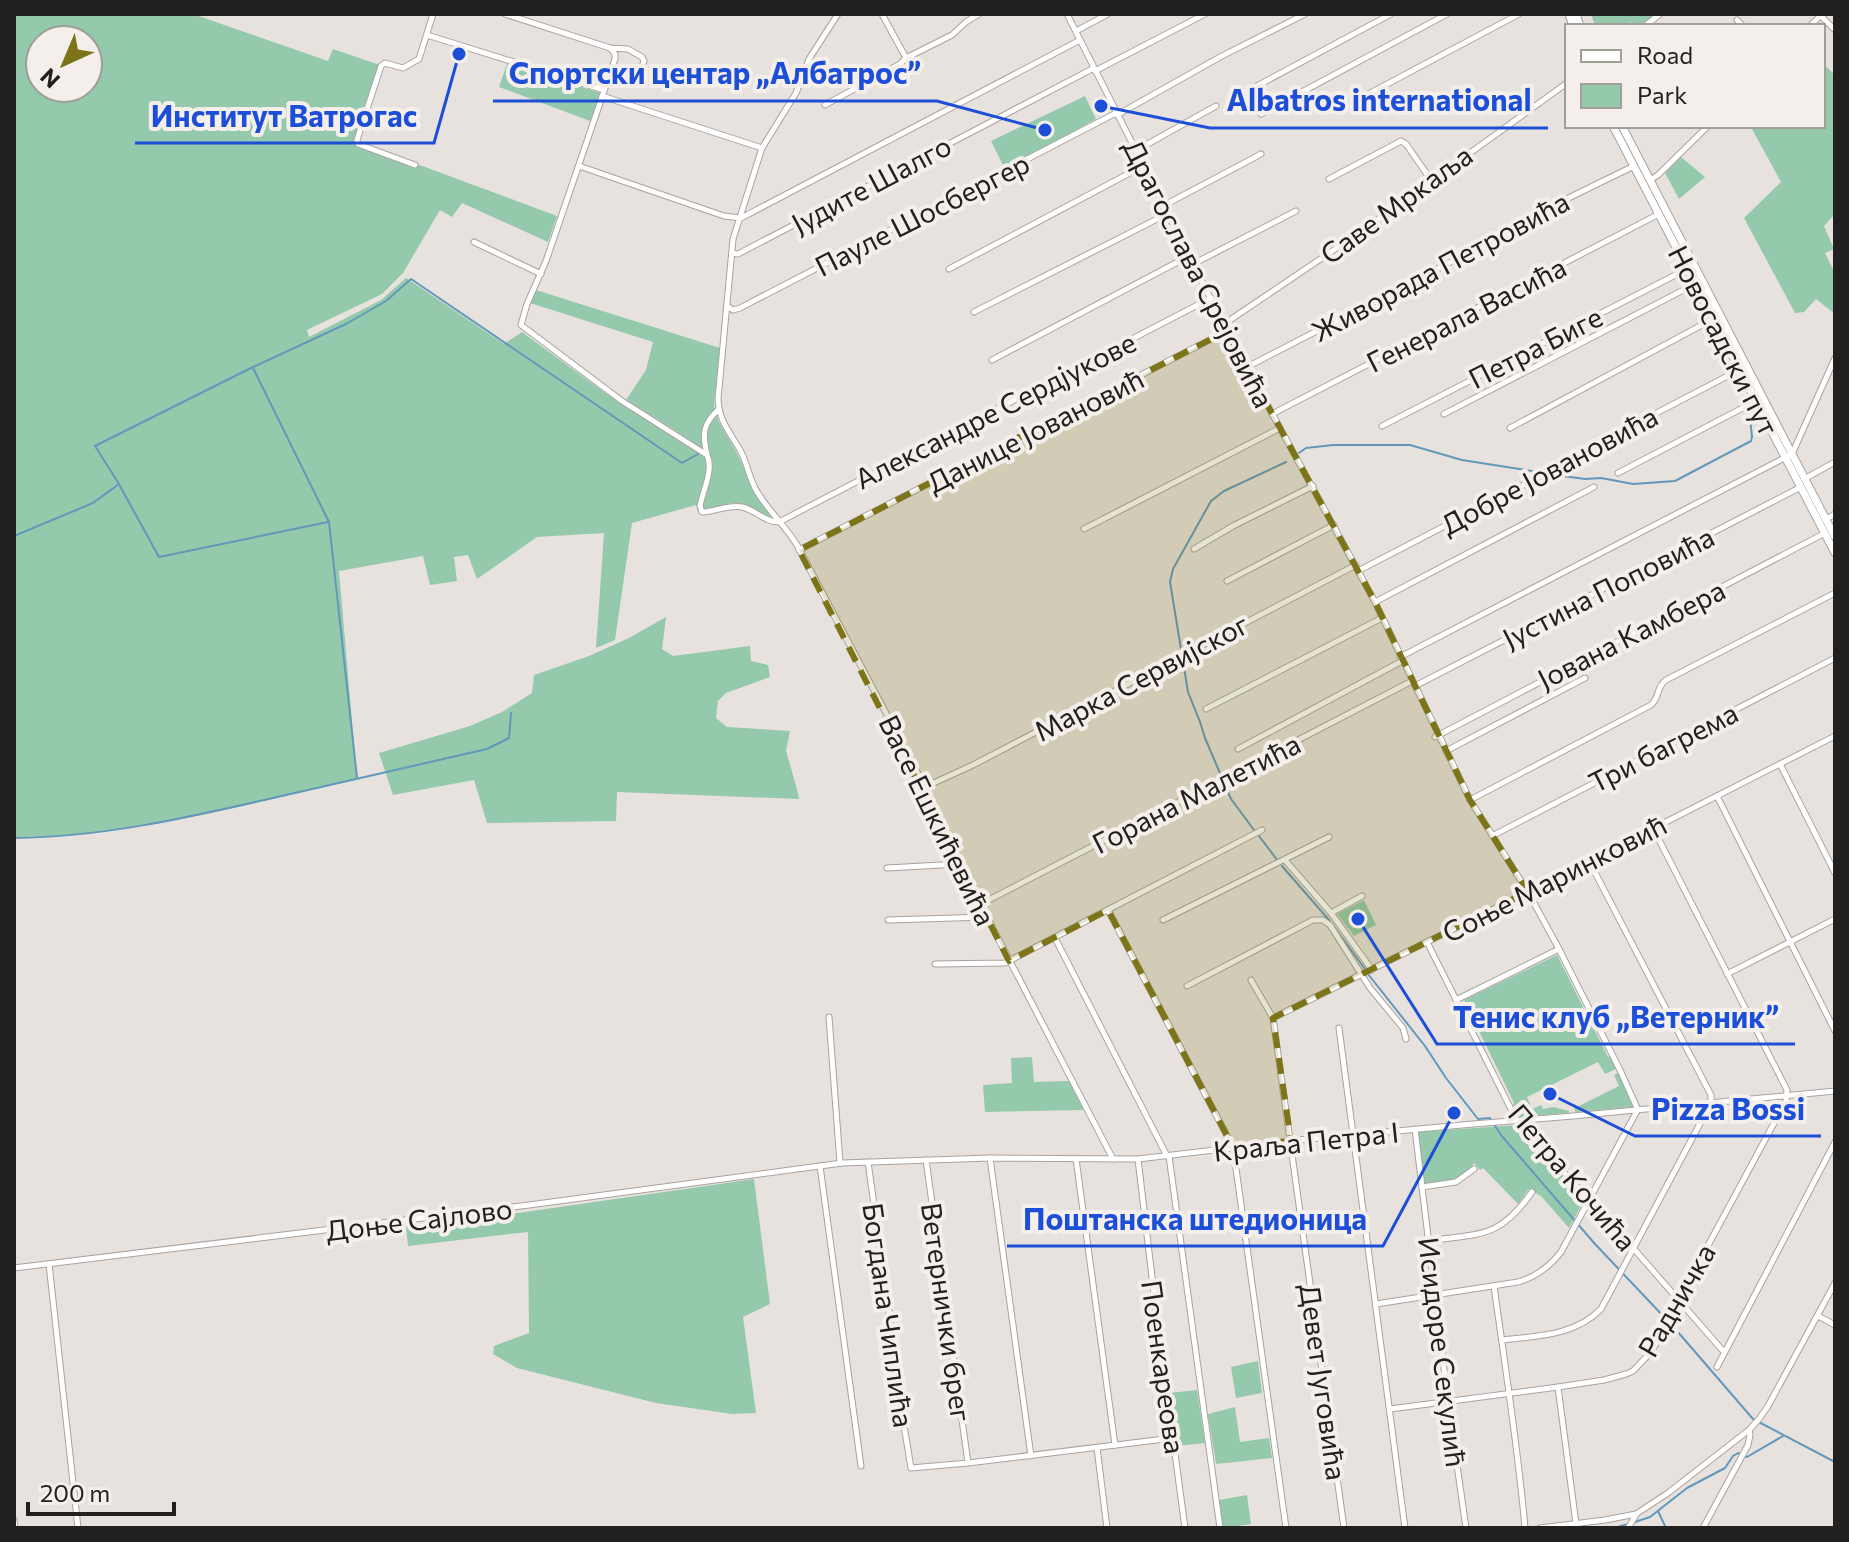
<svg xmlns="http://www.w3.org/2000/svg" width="1849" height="1542" font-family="Commissioner,sans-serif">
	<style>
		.green { fill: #94caab; fill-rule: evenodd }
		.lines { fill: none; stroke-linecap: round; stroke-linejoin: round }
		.stream { stroke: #6198bb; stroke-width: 2 }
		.minor-casing { stroke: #a9a3a0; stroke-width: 7 }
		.major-casing { stroke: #a9a3a0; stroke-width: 9 }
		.minor { stroke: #fff; stroke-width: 5 }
		.major { stroke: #fff; stroke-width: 7 }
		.marked { fill: #7d7417; fill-opacity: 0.2; stroke: #7d7417; stroke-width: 6; stroke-dasharray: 16 10; stroke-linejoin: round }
		.labels { text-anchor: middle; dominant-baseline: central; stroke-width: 8; stroke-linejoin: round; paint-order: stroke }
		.street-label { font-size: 28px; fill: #23211f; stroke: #f5efeb }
		.leader { fill: none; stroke: #1d4ed8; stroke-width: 3 }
		.callout-dot { fill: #1d4ed8; stroke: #f5efeb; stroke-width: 3 }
		.callout-label { font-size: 30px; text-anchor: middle; font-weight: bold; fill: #1d4ed8; stroke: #f5efeb; stroke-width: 8; stroke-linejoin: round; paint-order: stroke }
	</style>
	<rect width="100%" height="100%" fill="#e8e2de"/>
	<g class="green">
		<path d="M14 14H193L328 61 333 49 380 65 355 141 557 216 548 242 462 203 452 217 440 210 403 273 382 294 307 330 309 337 381 300 406 278 504 344 522 332 608 395 675 438 678 432 626 400 646 370 653 342 530 303 536 290 720 348 714 406 718 420 739 457 751 485 772 519 744 504 732 503 698 512 696 505 632 523 615 640 596 648 604 533 537 537 477 579 468 555 454 557 457 581 430 585 423 556 339 571 357 779C244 805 131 837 14 837ZM40 40H88V88H40Z"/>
		<path d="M1591 14H1655L1640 26H1627L1633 20 1625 26H1595Z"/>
		<path d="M1823 63 1835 75V214L1824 226 1834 249 1825 253 1835 273V314L1816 299 1804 312 1795 313 1744 218 1781 182 1752 129 1755 126H1823Z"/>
		<path d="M507 64 601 93 590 121 499 87Z"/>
		<path d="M1085 96 1096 119 1005 169 991 141Z"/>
		<path d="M1681 157 1705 177 1679 199 1665 173Z"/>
		<path d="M666 617 662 649 673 656 750 646 751 661 768 665 770 677 726 693 718 701 716 718 727 727 790 731 786 751 797 789 799 799 617 792 616 821 487 823 474 780 393 795 379 753 470 726 502 712 532 693 534 675 589 656 629 638Z"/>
		<path d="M1364 900 1376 925 1354 936 1337 914Z"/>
		<path d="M1557 955 1608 1057 1610 1056 1616 1069 1605 1074 1598 1062 1527 1097 1532 1109 1541 1105 1543 1109 1554 1107 1569 1111V1113L1519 1117 1513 1104 1514 1103 1464 1000Z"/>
		<path d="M1032 1057 1034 1082 1069 1081 1084 1110 985 1112 983 1085 1012 1083 1011 1058Z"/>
		<path d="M1618 1073 1633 1107 1575 1112V1108L1619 1086 1614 1075Z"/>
		<path d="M1517 1125 1584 1200 1569 1228 1541 1196 1529 1189 1518 1204 1483 1168 1480 1170 1474 1163C1462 1181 1445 1181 1425 1185L1418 1132Z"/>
		<path d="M754 1179 770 1304 743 1317 756 1413 732 1414 656 1403 517 1368 493 1354 494 1346 529 1333 528 1232 408 1246 406 1226 511 1214Z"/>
		<path d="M1258 1361 1262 1393 1236 1398 1231 1367Z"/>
		<path d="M1197 1390 1205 1443 1176 1446 1169 1393Z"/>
		<path d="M1235 1407 1240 1442 1269 1438 1272 1458 1216 1464 1208 1414Z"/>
		<path d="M1247 1495 1251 1524 1223 1528 1219 1500Z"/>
	</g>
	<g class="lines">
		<g class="stream">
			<path d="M253 368 329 522 357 778"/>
			<path d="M1299 453 1306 448 1333 445H1410L1462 460 1538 472"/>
			<path d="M1548 474 1585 479 1601 478 1633 484 1675 481 1751 441 1752 437 1750 417 1757 412"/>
			<path d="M120 486 159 557 328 522"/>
			<path d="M14 536 93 503 119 484 95 446 253 367 346 324 386 301 411 279 682 463 698 454"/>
			<path d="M1254 830 1231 799 1205 738 1200 722 1188 692 1170 582 1173 569 1211 501 1224 491 1286 462"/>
			<path d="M1259 836 1278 861"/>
			<path d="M14 838C103 837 186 818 273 798 344 782 416 765 487 749L509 738 511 713"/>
			<path d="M1282 866 1329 920 1365 969"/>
			<path d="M1368 974 1425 1046 1446 1078 1478 1119 1490 1118 1501 1135 1595 1244 1666 1319"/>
			<path d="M1671 1324 1753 1419 1835 1462"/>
			<path d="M1658 1511 1666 1528"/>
			<path d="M1635 1522 1650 1517 1687 1488 1725 1468 1733 1456 1738 1453 1747 1457 1783 1436"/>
			<path d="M1614 1528 1628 1524"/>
		</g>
		<g class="minor-casing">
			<g id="minor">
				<path d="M505 14 610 48 628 49 642 57 644 61 638 78"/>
				<path d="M838 14 809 59 796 93 762 148 733 239 718 399C719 421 729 431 740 450 747 462 749 478 756 490 768 511 785 525 797 545L925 787 950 840 964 879 987 917 1113 1159"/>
				<path d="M882 14 906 58"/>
				<path d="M1067 14 1227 331 1375 602 1470 800 1528 892 1559 949 1620 1070 1638 1110"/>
				<path d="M1821 16 1835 30"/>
				<path d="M1737 20 1743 26"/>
				<path d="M1645 26 1660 14"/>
				<path d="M1810 26 1821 15"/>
				<path d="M1076 31 1108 14"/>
				<path d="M427 35 604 90"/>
				<path d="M610 48 615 54V59L546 261 527 304 521 325 622 401 707 455C714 469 703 490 700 506L702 512C715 512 729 504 742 507 756 510 764 522 779 522L1211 298"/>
				<path d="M1095 71 1205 14"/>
				<path d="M1255 87 1391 14"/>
				<path d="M602 96 762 148"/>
				<path d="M1359 99 1519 14"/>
				<path d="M825 105 900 64 906 58 952 35 966 22 979 14"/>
				<path d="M1261 114 1447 14"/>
				<path d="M1117 115 1220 57 1305 14"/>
				<path d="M1135 151 1216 106"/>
				<path d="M415 165 358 144 357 140 381 66 385 63 403 68 419 59 433 14"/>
				<path d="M579 166 724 216 741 218 1080 40"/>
				<path d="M1329 179 1401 141 1406 144 1431 180"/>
				<path d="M1650 180 1658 175 1708 126"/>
				<path d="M1163 206 1261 154"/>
				<path d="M474 242 541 274"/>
				<path d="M732 253 738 254 1094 68"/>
				<path d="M1193 264 1296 211"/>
				<path d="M949 269 1143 166"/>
				<path d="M727 306 733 310 740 308 1116 113"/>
				<path d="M974 312 1167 214"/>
				<path d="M1224 324 1359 233 1567 83"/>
				<path d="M992 360 1189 256"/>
				<path d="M1247 367 1536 218 1552 206 1634 166"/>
				<path d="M1272 414 1659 214"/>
				<path d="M1444 414 1695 284"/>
				<path d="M1382 426 1687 269"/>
				<path d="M1510 428 1713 319"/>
				<path d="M707 454C702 434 703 424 718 410"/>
				<path d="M1618 473 1756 401"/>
				<path d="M1804 479 1835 462"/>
				<path d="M1826 519 1835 514"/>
				<path d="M1084 529 1280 428"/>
				<path d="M1194 549 1233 526 1313 486"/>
				<path d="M799 550 1227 331"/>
				<path d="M1358 571 1539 477 1549 469 1739 370"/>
				<path d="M1227 581 1334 525"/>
				<path d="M1375 602 1594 487"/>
				<path d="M1400 657 1792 454 1835 358"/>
				<path d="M1415 686 1801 487"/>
				<path d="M1206 709 1382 618"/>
				<path d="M1435 737 1825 533"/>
				<path d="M1238 749 1402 661"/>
				<path d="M1446 751 1585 678"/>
				<path d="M1780 764 1835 873"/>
				<path d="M925 787 973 765 1356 565"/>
				<path d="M1717 796 1835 1031"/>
				<path d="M1470 800 1651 705C1660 697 1656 687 1666 680L1835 593"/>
				<path d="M1492 836 1835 658"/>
				<path d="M1285 860 1331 913 1372 970"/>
				<path d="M887 868 959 864"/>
				<path d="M979 905 1412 681"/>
				<path d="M1108 910 1233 1147 1286 1528"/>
				<path d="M1331 913 1362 896"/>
				<path d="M888 920 986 917"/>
				<path d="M1163 920 1329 837"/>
				<path d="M1055 938 1167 1156"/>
				<path d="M1427 942 1517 1121 1634 1249 1724 1352"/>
				<path d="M935 964 1005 963 1262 830"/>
				<path d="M1727 974 1835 919"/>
				<path d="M1251 980 1273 1018 1344 1528"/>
				<path d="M1187 986 1313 920H1323L1330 925 1370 988 1403 1028 1406 1039"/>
				<path d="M1456 1000 1559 949"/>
				<path d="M829 1017 840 1163"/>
				<path d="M1273 1018 1528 892 1835 736"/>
				<path d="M1339 1028 1405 1528"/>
				<path d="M1415 1129 1448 1402 1466 1528"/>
				<path d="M1169 1156 1220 1528"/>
				<path d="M990 1158 1031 1456"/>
				<path d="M1076 1159 1115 1445"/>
				<path d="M1138 1159 1156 1311 1185 1528"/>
				<path d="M926 1160 968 1463"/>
				<path d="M868 1162 889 1312 896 1377 911 1468 968 1463 1173 1438"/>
				<path d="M820 1166 861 1466"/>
				<path d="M1422 1187 1456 1182 1474 1169"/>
				<path d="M1428 1241C1481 1233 1499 1239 1532 1192"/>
				<path d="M49 1264 78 1528"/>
				<path d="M14 1268 529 1205 842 1163 990 1158 1138 1159 1299 1140 1473 1124 1573 1116 1835 1091"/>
				<path d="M1494 1286C1505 1366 1518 1447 1525 1528"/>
				<path d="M1376 1304 1518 1282C1536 1277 1550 1266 1561 1252L1637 1111"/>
				<path d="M1818 1316 1835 1325"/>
				<path d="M1502 1340C1536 1336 1575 1336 1601 1309L1711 1103V1095L1589 861"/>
				<path d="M1717 1367 1835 1142"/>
				<path d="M1558 1387 1576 1524"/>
				<path d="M1390 1409 1558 1387 1604 1380 1626 1374 1633 1371 1651 1352 1667 1325 1678 1301 1786 1101 1787 1090 1653 828"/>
				<path d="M1097 1448 1107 1528"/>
				<path d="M14 1520 15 1528"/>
				<path d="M1540 1528 1605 1520 1636 1514 1668 1493 1749 1430 1759 1419 1768 1406 1835 1283"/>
				<path d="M1628 1528 1636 1515"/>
				<path d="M1703 1528 1748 1445 1750 1435 1749 1430"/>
			</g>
		</g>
		<g class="major-casing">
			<g id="major">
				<path d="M1569 14 1573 26"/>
				<path d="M1576 14 1580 26"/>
				<path d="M1613 126 1835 553"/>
				<path d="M1622 126 1835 537"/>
			</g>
		</g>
		<use href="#minor" class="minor"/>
		<use href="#major" class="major"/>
	</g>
	<path class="marked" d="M1227 331 1375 602 1470 800 1528 892 1273 1018 1291 1141 1233 1147 1108 910 1009 961 799 550Z"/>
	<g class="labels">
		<g class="street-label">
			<text transform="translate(871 184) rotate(-28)">Јудите Шалго</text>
			<text transform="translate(1396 204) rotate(-36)">Саве Мркаља</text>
			<text transform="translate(922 214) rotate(-27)">Пауле Шосбергер</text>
			<text transform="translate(1440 266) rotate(-28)">Живорада Петровића</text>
			<text transform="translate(1199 273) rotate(63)">Драгослава Срејовића</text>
			<text transform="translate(1466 314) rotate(-27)">Генерала Васића</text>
			<text transform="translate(1724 340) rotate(63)">Новосадски пут</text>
			<text transform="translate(1535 347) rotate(-27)">Петра Биге</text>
			<text transform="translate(995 410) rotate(-27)">Александре Сердјукове</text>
			<text transform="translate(1035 430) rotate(-27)">Данице Јовановић</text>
			<text transform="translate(1549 470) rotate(-28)">Добре Јовановића</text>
			<text transform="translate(1608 587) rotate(-27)">Јустина Поповића</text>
			<text transform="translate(1631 634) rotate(-27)">Јована Камбера</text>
			<text transform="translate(1141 677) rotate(-28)">Марка Сервијског</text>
			<text transform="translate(1663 747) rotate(-27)">Три багрема</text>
			<text transform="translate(1196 793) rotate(-27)">Горана Малетића</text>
			<text transform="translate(938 820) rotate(64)">Васе Ешкићевића</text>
			<text transform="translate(1554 878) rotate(-27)">Соње Маринковић</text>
			<text transform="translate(1306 1141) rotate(-6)">Краља Петра I</text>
			<text transform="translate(1573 1177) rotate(50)">Петра Кочића</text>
			<text transform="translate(419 1219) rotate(-7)">Доње Сајлово</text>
			<text transform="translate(1676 1300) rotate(-60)">Радничка</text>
			<text transform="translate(947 1312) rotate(82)">Ветернички брег</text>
			<text transform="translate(889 1315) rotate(82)">Богдана Чиплића</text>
			<text transform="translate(1443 1352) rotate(83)">Исидоре Секулић</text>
			<text transform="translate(1164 1367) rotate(82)">Поенкареова</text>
			<text transform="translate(1324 1382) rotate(82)">Девет Југовића</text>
		</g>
	</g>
	<path class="leader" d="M1045 130L937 101H493M1101 106L1210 128H1548M459 54L434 143H135M1358 919L1437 1044H1795M1550 1094L1635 1136H1821M1454 1113L1383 1246H1007"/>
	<g class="callout-dot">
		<circle cx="1045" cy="130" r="8"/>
		<circle cx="1101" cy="106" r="8"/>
		<circle cx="459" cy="54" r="8"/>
		<circle cx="1358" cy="919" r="8"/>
		<circle cx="1550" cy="1094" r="8"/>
		<circle cx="1454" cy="1113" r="8"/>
	</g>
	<g class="callout-label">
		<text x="715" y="84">Спортски центар „Албатрос”</text>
		<text x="1379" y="111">Albatros international</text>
		<text x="284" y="127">Институт Ватрогас</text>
		<text x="1616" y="1028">Тенис клуб „Ветерник”</text>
		<text x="1728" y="1120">Pizza Bossi</text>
		<text x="1195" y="1230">Поштанска штедионица</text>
	</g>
	<rect width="1849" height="1542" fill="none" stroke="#23211f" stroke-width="32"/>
	<rect x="1565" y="24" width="260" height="104" fill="#f5efeb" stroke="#a19d99" stroke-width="2"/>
	<rect x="1581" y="50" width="40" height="12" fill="#ffffff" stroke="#a19d99" stroke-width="2"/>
	<text x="1637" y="64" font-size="24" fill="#23211f">Road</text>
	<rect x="1581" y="84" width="40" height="24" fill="#94caab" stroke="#a19d99" stroke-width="2"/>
	<text x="1637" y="104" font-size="24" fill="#23211f">Park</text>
	<g transform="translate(64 64) rotate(224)"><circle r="38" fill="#f5efeb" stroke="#a19d99" stroke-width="2"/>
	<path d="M0-6L14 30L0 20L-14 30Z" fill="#7d7417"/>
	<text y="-12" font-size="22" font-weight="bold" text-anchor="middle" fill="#23211f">N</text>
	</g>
	<path d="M28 1502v12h146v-12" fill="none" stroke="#23211f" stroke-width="4"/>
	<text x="40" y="1502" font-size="24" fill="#23211f" stroke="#f5efeb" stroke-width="6" paint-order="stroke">200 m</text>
</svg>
